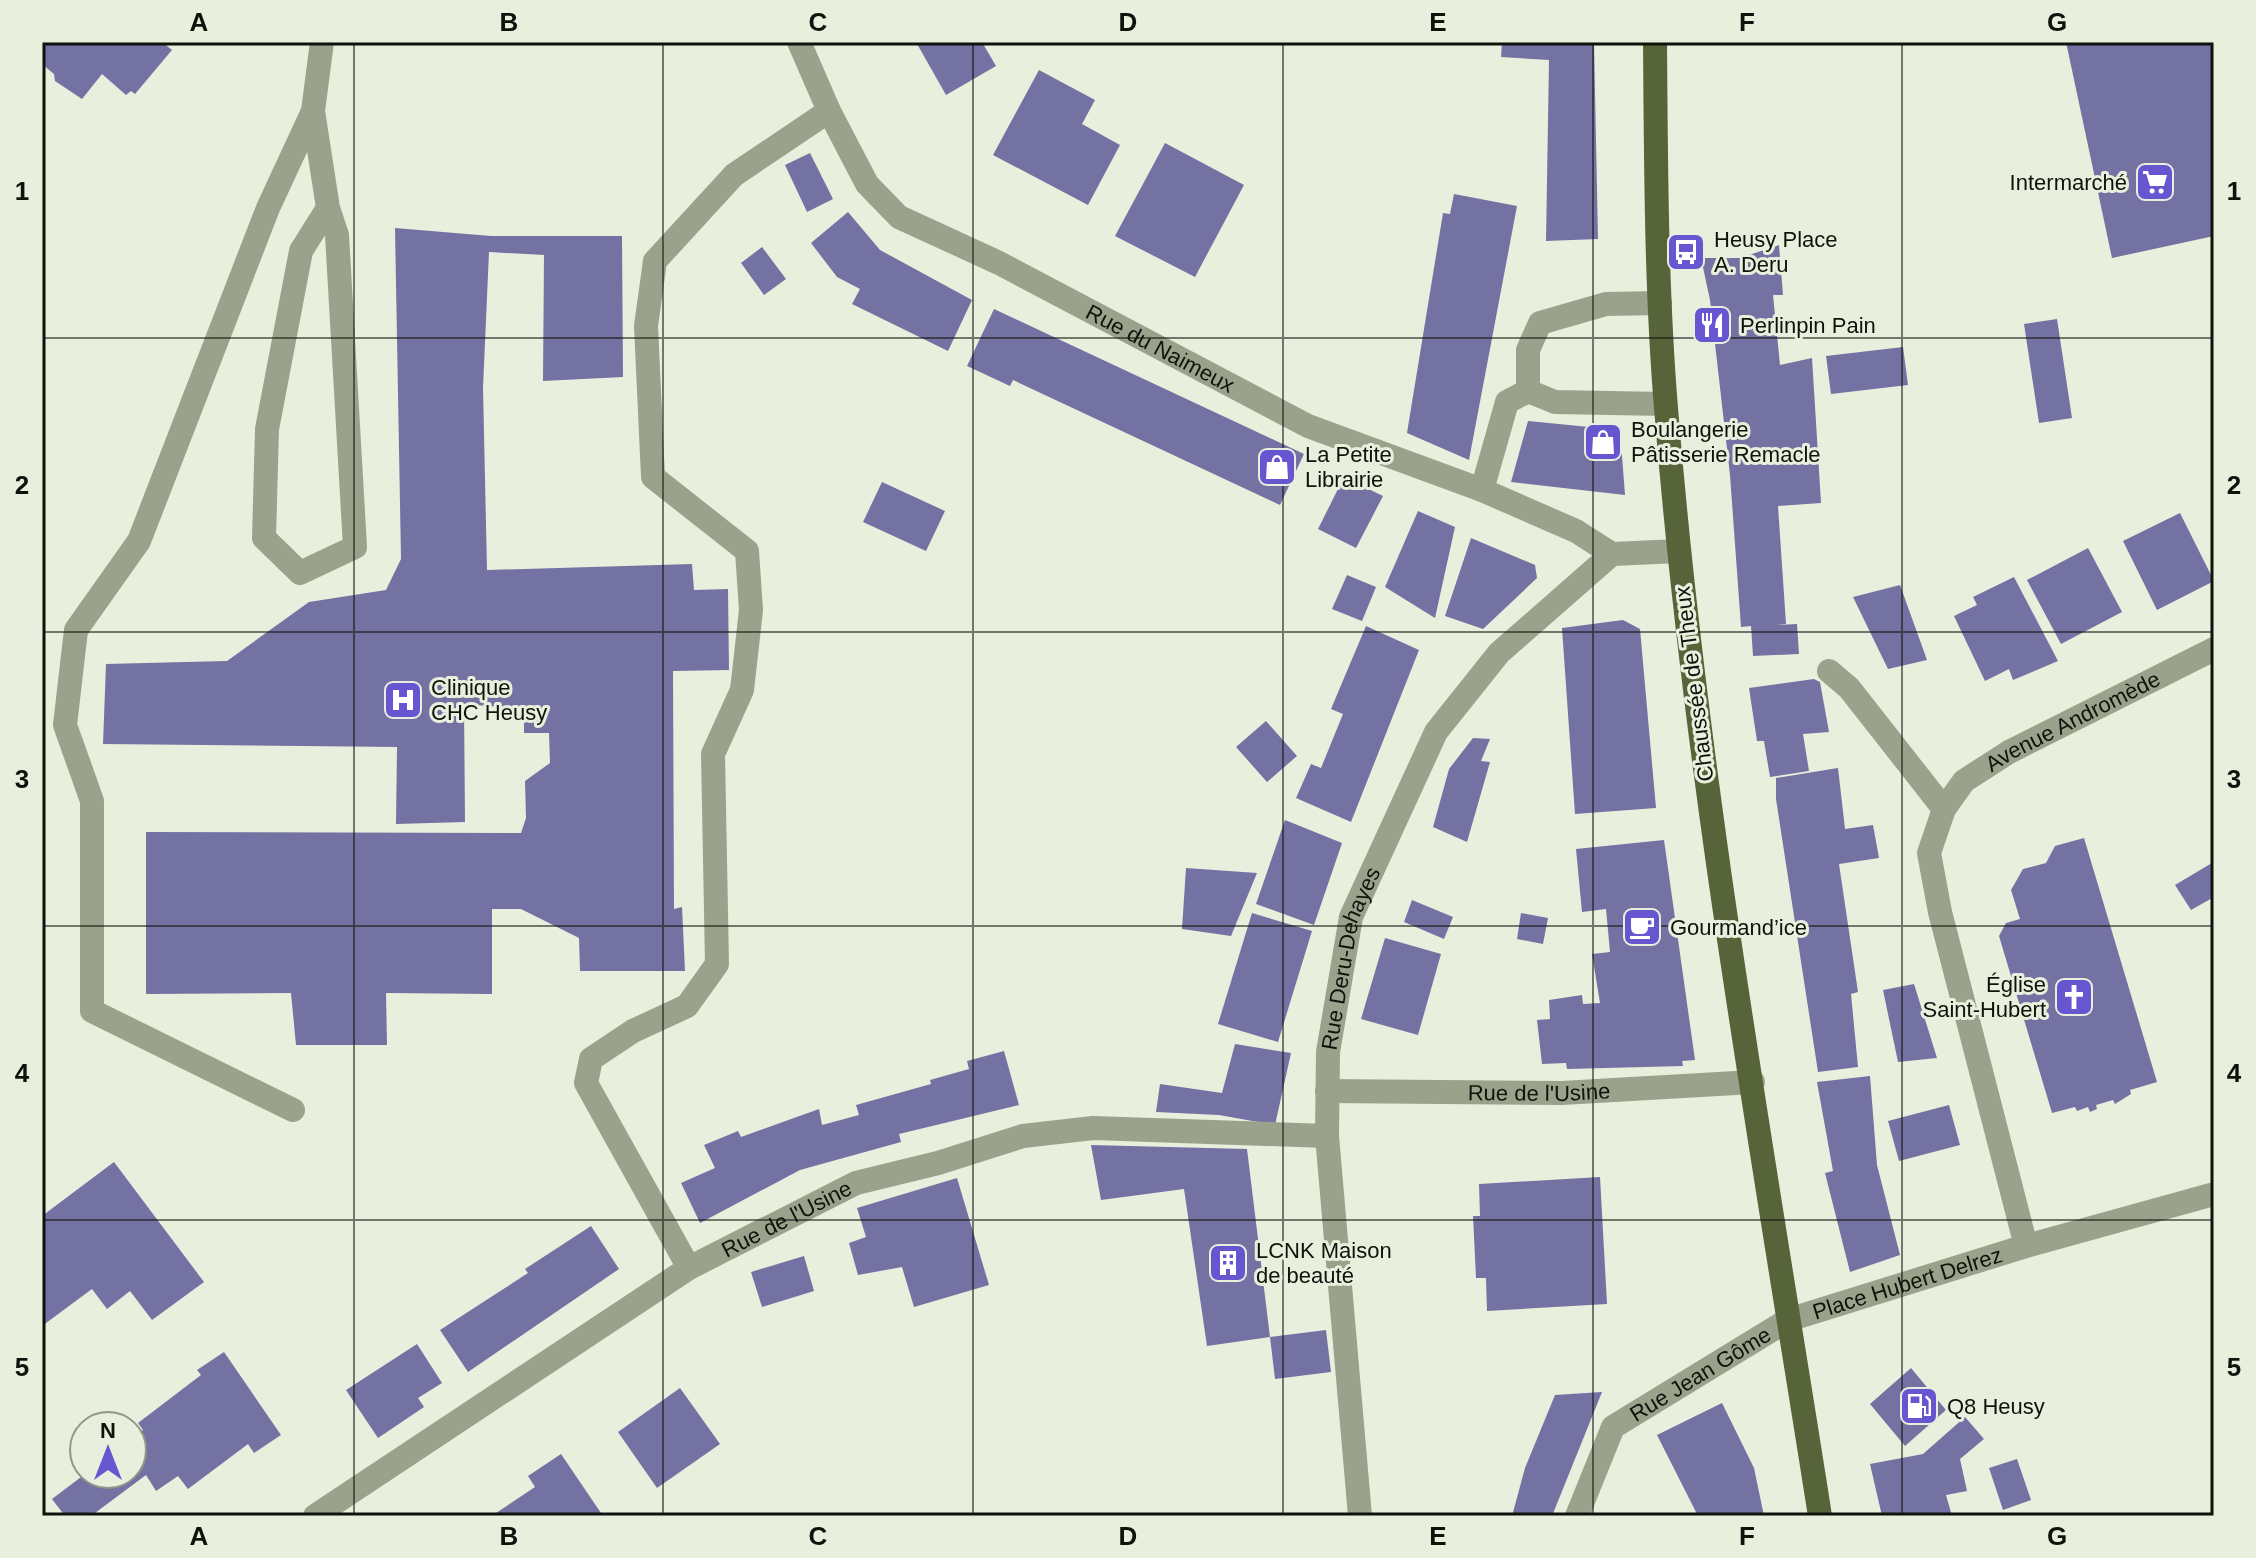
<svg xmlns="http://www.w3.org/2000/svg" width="2256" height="1558" font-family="Helvetica,sans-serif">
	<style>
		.building { fill: #7372a3 }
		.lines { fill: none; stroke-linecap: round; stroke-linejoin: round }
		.minor { stroke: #9aa28b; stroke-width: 24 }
		.major { stroke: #57643a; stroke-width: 24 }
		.grid { fill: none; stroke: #10120c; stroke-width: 2; stroke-opacity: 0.55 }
		.labels { text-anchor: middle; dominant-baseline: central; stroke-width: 6; stroke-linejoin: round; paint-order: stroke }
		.poi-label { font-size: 22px; fill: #10120c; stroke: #e9efdd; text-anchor: start }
		.street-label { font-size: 22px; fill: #10120c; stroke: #e9efdd }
		.neatline { fill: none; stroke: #10120c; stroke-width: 3 }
		.grid-label { font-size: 26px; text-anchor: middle; font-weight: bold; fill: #10120c }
	</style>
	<rect width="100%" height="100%" fill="#e9efdd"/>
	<g class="building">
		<path d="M42 42H162L172 50 135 94 131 91 126 95 102 74 82 99 55 81 54 74 42 64Z"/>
		<path d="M916 42H982L996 66 946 95Z"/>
		<path d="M1502 42H1594L1598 239 1546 241 1549 60 1501 57Z"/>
		<path d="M2066 42H2214V236L2112 258Z"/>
		<path d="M1039 70 1095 100 1082 124 1120 145 1088 205 993 155Z"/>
		<path d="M1165 143 1244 185 1195 277 1115 236Z"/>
		<path d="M810 153 833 199 807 212 785 165Z"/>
		<path d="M1454 194 1517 206 1469 460 1407 433 1443 213 1450 214Z"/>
		<path d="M848 212 880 250 972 300 948 351 852 304 860 289 837 277 811 243Z"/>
		<path d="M395 228 491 236H622L623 377 543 381 544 255 489 252 483 388 487 570 692 564 694 590 728 589 729 670 673 671 674 909 682 907 685 971H580L579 938 521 909H492V994L386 993 387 1045H296L291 993 146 994V832L521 833 526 818 525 781 550 763 549 733H524V709L464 704 465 822 396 824 397 747 103 744 106 664 227 661 309 602 386 590 401 559Z"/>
		<path d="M1779 245 1783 295H1773L1780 365 1812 358 1821 503 1778 506 1786 624 1776 625 1797 624 1799 654 1753 656 1751 626 1741 627 1730 475 1710 300 1701 258H1740Z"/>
		<path d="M762 247 786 279 764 295 741 263Z"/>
		<path d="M994 309 1304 454 1280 505 1013 380 1010 386 967 366Z"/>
		<path d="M2057 319 2072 418 2039 423 2024 324Z"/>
		<path d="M1903 347 1908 385 1831 394 1826 356Z"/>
		<path d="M1528 421 1620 430 1625 495 1511 482Z"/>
		<path d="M1344 477 1383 496 1356 548 1318 529Z"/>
		<path d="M882 482 945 511 926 551 863 522Z"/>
		<path d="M1418 511 1455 527 1435 618 1385 587Z"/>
		<path d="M2180 513 2214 581 2157 610 2123 541Z"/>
		<path d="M1471 538 1535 565 1537 578 1483 629 1445 616Z"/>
		<path d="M2088 548 2122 612 2061 644 2027 580Z"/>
		<path d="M1347 575 1376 587 1362 621 1332 609Z"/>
		<path d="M2014 577 2058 661 2013 680 2009 669 1985 681 1954 616 1977 605 1973 597Z"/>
		<path d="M1900 585 1927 660 1888 669 1853 597Z"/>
		<path d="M1623 620 1640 629 1656 808 1575 814 1562 628Z"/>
		<path d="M1366 626 1419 650 1351 822 1296 798 1311 764 1321 768 1343 714 1331 709Z"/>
		<path d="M1814 679 1820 682 1829 732 1803 734 1809 771 1770 777 1764 741H1757L1749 688Z"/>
		<path d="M1266 721 1297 756 1267 782 1236 747Z"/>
		<path d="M1473 738 1490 739 1481 761 1490 762 1467 842 1433 827 1449 769Z"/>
		<path d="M1838 768 1845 829 1873 825 1879 858 1839 864 1858 992 1851 994 1858 1067 1818 1072 1776 799V778Z"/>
		<path d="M1285 820 1342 843 1314 925 1256 904Z"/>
		<path d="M2084 838 2157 1082 2130 1090 2131 1094 2115 1104 2113 1100 2096 1105 2097 1109 2090 1112 2088 1107 2077 1111 2075 1107 2052 1113 1999 936 2006 923 2020 919 2011 890 2023 869 2046 863 2055 846Z"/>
		<path d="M1664 840 1695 1060 1682 1061 1683 1066 1567 1069 1566 1063 1542 1064 1537 1020 1550 1019 1549 1000 1582 995 1583 1004 1600 1003 1592 954 1610 952 1606 909 1582 912 1576 849Z"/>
		<path d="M2212 863 2214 897 2191 910 2175 885Z"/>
		<path d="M1186 868 1257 873 1231 936 1182 929Z"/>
		<path d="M1412 900 1453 917 1444 939 1404 922Z"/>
		<path d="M1252 913 1312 931 1278 1042 1218 1024Z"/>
		<path d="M1521 913 1548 918 1543 944 1517 939Z"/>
		<path d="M1385 938 1441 954 1418 1035 1361 1019Z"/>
		<path d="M1914 984 1937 1058 1898 1062 1883 990Z"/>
		<path d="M1235 1044 1291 1053 1275 1125 1219 1115 1156 1112 1160 1084 1222 1093Z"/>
		<path d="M1004 1051 1019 1105 899 1134 901 1142 800 1170 700 1223 681 1183 715 1168 704 1145 738 1131 741 1137 819 1109 822 1125 859 1115 856 1105 931 1084 930 1080 969 1069 967 1061Z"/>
		<path d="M1870 1076 1877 1165 1900 1255 1850 1272 1825 1173 1833 1171 1817 1082Z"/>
		<path d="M1949 1105 1960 1145 1899 1161 1888 1121Z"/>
		<path d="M1091 1145 1247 1149 1270 1337 1326 1330 1331 1372 1275 1379 1270 1337 1207 1346 1184 1189 1101 1200Z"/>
		<path d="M114 1162 204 1282 152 1320 130 1291 107 1309 92 1289 42 1326V1216Z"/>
		<path d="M1600 1177 1607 1304 1487 1311 1486 1278H1476L1473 1216H1480L1479 1184Z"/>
		<path d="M957 1178 989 1285 914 1307 902 1267 858 1275 849 1243 866 1237 857 1208Z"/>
		<path d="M591 1226 619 1269 468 1372 440 1330 528 1273 525 1269Z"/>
		<path d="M804 1256 814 1291 762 1307 751 1272Z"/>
		<path d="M417 1344 442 1383 418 1398 424 1407 378 1438 346 1390Z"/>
		<path d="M224 1352 281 1435 254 1453 248 1444 188 1489 178 1476 156 1491 146 1475 91 1516H65L52 1499 85 1474H132V1439L143 1430 138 1423 201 1375 197 1370Z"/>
		<path d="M1911 1368 1946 1410 1905 1446 1870 1404Z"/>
		<path d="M680 1388 720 1444 657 1488 618 1432Z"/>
		<path d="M1602 1392 1552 1516H1512L1525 1468 1555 1395Z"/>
		<path d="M1722 1403 1754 1468 1764 1516H1698L1657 1435Z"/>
		<path d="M1965 1417 1984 1439 1960 1459 1967 1491 1946 1495 1952 1516H1882L1870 1464 1923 1454Z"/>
		<path d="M561 1454 603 1516H498L496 1513 535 1487 528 1476Z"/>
		<path d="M2017 1459 2031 1500 2003 1510 1989 1468Z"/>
	</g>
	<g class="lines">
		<g class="minor">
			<path id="s1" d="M799 42 829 111 867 184 899 217 999 263 1308 426 1482 490 1576 531 1612 554"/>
			<path d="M313 111 328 208 337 235 355 547 300 573 264 538 267 429 301 251 328 208"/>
			<path d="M1660 303 1606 304 1540 323 1528 350V391L1555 402 1665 404"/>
			<path d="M1482 490 1507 402 1528 391"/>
			<path d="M1829 671 1849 688 1944 809"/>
			<path id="s2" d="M1327 1091 1562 1093 1753 1082"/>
			<path d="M293 1110 92 1011V801L65 725 76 630 139 541 268 208 313 111 322 42"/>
			<path id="s3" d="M2026 1246 1940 912 1929 853 1944 809 1964 781 2009 752 2214 649"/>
			<path d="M689 1268 586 1083 591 1059 633 1031 687 1006 717 964 713 754 742 690 751 610 747 551 653 477 646 326 655 261 734 175 829 111"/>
			<path id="s4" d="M315 1516 689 1268 856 1183 938 1163 1023 1136 1093 1128 1327 1136"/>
			<path id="s5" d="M1360 1516 1327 1136 1328 1052 1351 917 1436 732 1499 653 1612 554 1679 551"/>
			<path id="s6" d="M1577 1516 1613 1427 1788 1320 2026 1246 2214 1194"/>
		</g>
		<path class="major" d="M1655 42C1656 164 1656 286 1666 408 1696 780 1762 1147 1820 1516"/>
	</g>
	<path class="grid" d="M354 42V1516M663 42V1516M973 42V1516M1283 42V1516M1593 42V1516M1902 42V1516M42 338H2214M42 632H2214M42 926H2214M42 1220H2214"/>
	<defs>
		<g id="supermarket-square" transform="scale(2)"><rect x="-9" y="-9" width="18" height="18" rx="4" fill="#6756d0" stroke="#e9efdd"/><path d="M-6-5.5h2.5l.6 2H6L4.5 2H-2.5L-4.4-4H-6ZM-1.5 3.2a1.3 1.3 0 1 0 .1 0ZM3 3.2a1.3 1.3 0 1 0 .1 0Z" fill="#fff"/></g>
		<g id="bus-square" transform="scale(2)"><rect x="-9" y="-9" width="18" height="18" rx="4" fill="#6756d0" stroke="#e9efdd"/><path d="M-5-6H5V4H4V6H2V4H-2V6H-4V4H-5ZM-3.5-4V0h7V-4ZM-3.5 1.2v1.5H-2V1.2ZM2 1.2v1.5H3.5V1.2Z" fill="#fff"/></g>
		<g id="restaurant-square" transform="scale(2)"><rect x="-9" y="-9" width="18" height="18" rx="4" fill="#6756d0" stroke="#e9efdd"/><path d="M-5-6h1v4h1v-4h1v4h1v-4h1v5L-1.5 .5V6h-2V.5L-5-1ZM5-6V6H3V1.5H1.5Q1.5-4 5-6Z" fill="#fff"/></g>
		<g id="shop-square" transform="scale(2)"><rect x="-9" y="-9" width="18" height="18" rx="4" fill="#6756d0" stroke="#e9efdd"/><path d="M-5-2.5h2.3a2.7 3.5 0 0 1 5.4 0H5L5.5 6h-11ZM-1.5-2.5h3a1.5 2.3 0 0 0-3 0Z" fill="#fff"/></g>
		<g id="hospital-square" transform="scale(2)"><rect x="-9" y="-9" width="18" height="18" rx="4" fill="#6756d0" stroke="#e9efdd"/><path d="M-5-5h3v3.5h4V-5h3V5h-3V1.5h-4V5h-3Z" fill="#fff"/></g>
		<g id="cafe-square" transform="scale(2)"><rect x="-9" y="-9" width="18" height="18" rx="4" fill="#6756d0" stroke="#e9efdd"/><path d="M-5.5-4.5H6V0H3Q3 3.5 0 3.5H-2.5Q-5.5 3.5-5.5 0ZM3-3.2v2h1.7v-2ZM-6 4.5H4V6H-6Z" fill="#fff"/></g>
		<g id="church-square" transform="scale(2)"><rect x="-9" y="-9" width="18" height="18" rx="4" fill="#6756d0" stroke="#e9efdd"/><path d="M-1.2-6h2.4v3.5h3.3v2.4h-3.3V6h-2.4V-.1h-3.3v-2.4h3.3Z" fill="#fff"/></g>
		<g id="building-square" transform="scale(2)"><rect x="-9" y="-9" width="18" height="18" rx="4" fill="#6756d0" stroke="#e9efdd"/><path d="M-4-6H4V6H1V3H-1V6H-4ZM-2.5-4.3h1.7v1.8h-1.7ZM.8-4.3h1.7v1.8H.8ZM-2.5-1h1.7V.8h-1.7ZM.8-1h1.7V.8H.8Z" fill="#fff"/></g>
		<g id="fuel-square" transform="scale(2)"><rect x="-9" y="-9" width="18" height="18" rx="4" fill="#6756d0" stroke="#e9efdd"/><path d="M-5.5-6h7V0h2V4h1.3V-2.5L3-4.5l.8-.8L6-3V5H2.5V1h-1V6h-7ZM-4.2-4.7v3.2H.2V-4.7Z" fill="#fff"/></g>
	</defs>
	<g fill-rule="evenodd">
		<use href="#supermarket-square" x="2155" y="182"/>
		<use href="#bus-square" x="1686" y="252"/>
		<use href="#restaurant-square" x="1712" y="325"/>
		<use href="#shop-square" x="1603" y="442"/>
		<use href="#shop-square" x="1277" y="467"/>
		<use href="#hospital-square" x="403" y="700"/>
		<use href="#cafe-square" x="1642" y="927"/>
		<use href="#church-square" x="2074" y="997"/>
		<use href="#building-square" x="1228" y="1263"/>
		<use href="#fuel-square" x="1919" y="1406"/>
	</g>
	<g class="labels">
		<g class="poi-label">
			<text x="2127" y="182" text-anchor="end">Intermarché</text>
			<text x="1714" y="239">Heusy Place<tspan x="1714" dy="25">A. Deru</tspan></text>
			<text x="1740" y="325">Perlinpin Pain</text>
			<text x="1631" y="429">Boulangerie<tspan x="1631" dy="25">Pâtisserie Remacle</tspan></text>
			<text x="1305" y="454">La Petite<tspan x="1305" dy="25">Librairie</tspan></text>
			<text x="431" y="687">Clinique<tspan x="431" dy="25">CHC Heusy</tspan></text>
			<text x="1670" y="927">Gourmand’ice</text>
			<text x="2046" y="984" text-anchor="end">Église<tspan x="2046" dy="25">Saint-Hubert</tspan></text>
			<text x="1256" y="1250">LCNK Maison<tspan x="1256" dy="25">de beauté</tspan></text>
			<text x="1947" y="1406">Q8 Heusy</text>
		</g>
		<g class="street-label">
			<text stroke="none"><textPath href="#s1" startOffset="496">Rue du Naimeux</textPath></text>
			<text transform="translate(1694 684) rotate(-97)">Chaussée de Theux</text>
			<text stroke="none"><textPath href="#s3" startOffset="610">Avenue Andromède</textPath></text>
			<text stroke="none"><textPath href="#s5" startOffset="562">Rue Deru-Dehayes</textPath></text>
			<text stroke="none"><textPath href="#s2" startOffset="212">Rue de l'Usine</textPath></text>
			<text stroke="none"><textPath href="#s4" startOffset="558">Rue de l'Usine</textPath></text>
			<text stroke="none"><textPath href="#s6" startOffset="426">Place Hubert Delrez</textPath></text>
			<text stroke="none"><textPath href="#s6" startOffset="198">Rue Jean Gôme</textPath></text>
		</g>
	</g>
	<rect width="2256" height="1558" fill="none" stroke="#e9efdd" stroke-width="88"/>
	<g transform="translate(108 1450)"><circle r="38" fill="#e9efdd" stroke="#929789" stroke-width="2"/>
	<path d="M0-6L14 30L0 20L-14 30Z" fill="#6756d0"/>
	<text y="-12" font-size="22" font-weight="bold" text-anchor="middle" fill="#10120c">N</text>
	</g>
	<rect x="44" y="44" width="2168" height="1470" class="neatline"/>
	<g class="grid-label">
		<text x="199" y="31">A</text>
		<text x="509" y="31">B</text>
		<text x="818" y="31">C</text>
		<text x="1128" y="31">D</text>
		<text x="1438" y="31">E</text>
		<text x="1747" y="31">F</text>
		<text x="2057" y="31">G</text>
		<text x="22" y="200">1</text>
		<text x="2234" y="200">1</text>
		<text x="22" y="494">2</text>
		<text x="2234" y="494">2</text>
		<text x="22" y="788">3</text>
		<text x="2234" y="788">3</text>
		<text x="22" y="1082">4</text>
		<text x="2234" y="1082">4</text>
		<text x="22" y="1376">5</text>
		<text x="2234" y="1376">5</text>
		<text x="199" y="1545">A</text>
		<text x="509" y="1545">B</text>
		<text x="818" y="1545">C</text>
		<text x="1128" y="1545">D</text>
		<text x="1438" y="1545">E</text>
		<text x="1747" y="1545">F</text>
		<text x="2057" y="1545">G</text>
	</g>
</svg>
